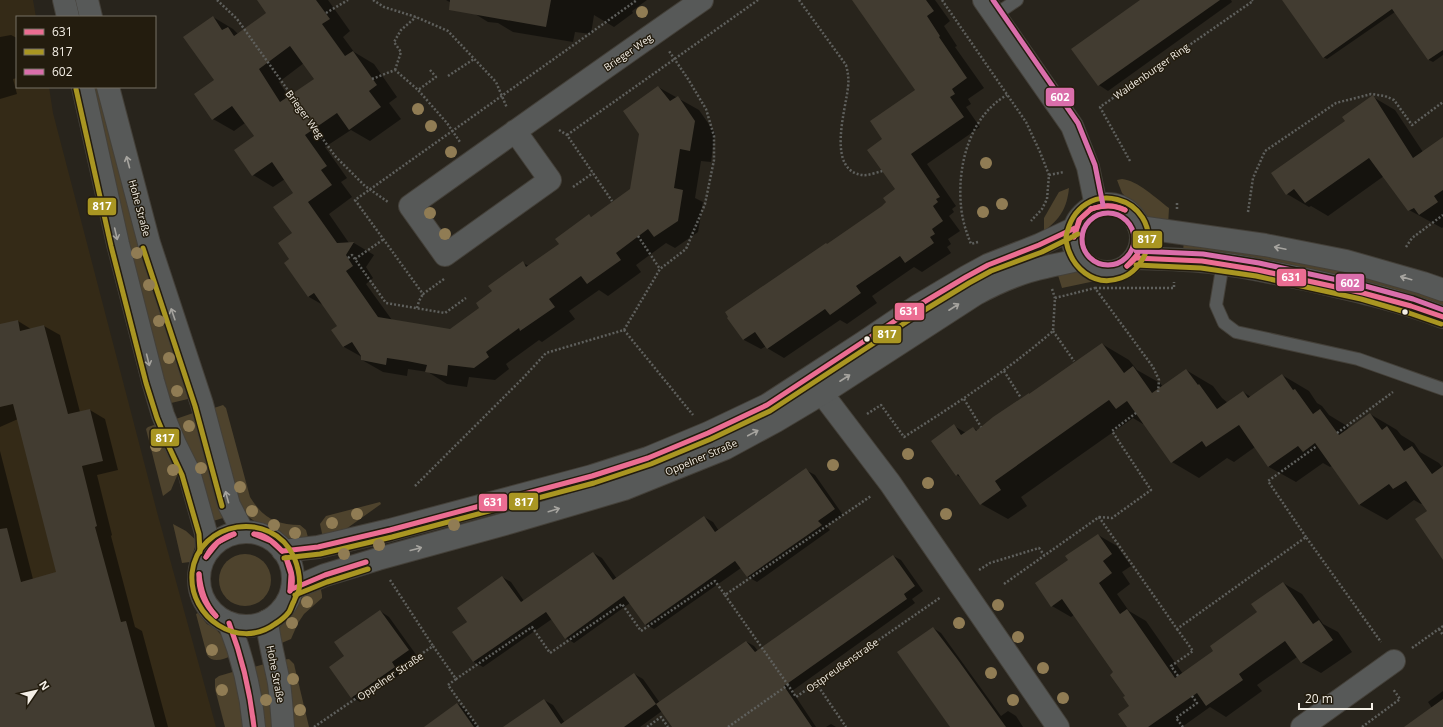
<svg xmlns="http://www.w3.org/2000/svg" width="1443" height="727" font-family="'Open Sans',sans-serif">
	<style>
		.built { fill: #342a17 }
		.green { fill: #4e432d }
		.shadow { fill: #0007; fill-rule: evenodd }
		.building { fill: #423c31; fill-rule: evenodd }
		.lines { fill: none; stroke-linecap: round; stroke-linejoin: round }
		.service-casing { stroke: #444039; stroke-width: 14 }
		.minor-casing { stroke: #444039; stroke-width: 24 }
		.tertiary-casing { stroke: #444039; stroke-width: 24 }
		.path { stroke: #5f605d; stroke-width: 2.5; stroke-dasharray: 2 2; stroke-linecap: butt }
		.service { stroke: #575958; stroke-width: 12 }
		.minor { stroke: #575958; stroke-width: 22 }
		.tertiary { stroke: #575958; stroke-width: 22 }
		.bus-1-casing { stroke: #231c0e; stroke-width: 8 }
		.bus-2-casing { stroke: #231c0e; stroke-width: 8 }
		.bus-3-casing { stroke: #231c0e; stroke-width: 8 }
		.bus-1 { stroke: #eb6d92; stroke-width: 5 }
		.bus-2 { stroke: #a99622; stroke-width: 5 }
		.bus-3 { stroke: #da6eab; stroke-width: 5 }
		.tree { fill: #907c54 }
		.oneway { stroke: #a6a49f }
		.bus-dot { fill: #f4efe6; stroke: #231c0e; stroke-width: 1.5 }
		.labels { text-anchor: middle; dominant-baseline: central; stroke-width: 3; stroke-linejoin: round; paint-order: stroke }
		.street-label { font-size: 10px; fill: #f4efe6; stroke: #231c0e }
		.line-badge { stroke: #231c0e; stroke-width: 1.5 }
		.badge-label { font-size: 11px; text-anchor: middle; font-weight: bold; fill: #fff }
	</style>
	<rect width="100%" height="100%" fill="#28241c"/>
	<path class="built" d="M0 0H33L36 17H17V87H49L53 113 157 512 216 727H0Z"/>
	<g class="green">
		<path d="M87 87H101L192 398 167 404Z"/>
		<path d="M1122 179C1137 180 1157 199 1169 208L1168 226 1151 222 1122 193 1117 180Z"/>
		<path d="M1069 188C1067 208 1060 219 1044 231V218L1056 197 1059 192Z"/>
		<path d="M1184 242 1278 254 1443 297V307L1183 250Z"/>
		<path d="M1069 270 1083 272 1100 280 1062 288 1057 272Z"/>
		<path d="M223 405 226 408 250 497C262 517 276 525 300 525L306 530 309 541 301 542 289 539 257 523 246 515 238 504 211 409Z"/>
		<path d="M196 412 223 518 210 522 173 420Z"/>
		<path d="M157 424 179 471 171 490 163 496 146 429 148 427Z"/>
		<path d="M380 502 381 504 346 529 323 538 320 524 326 516Z"/>
		<path d="M173 524 186 531 197 541 190 562 182 563Z"/>
		<circle cx="245" cy="580" r="26"/>
		<path d="M320 585 322 595V598L304 614 298 623 291 639 277 645 279 629 285 620 295 610 304 595Z"/>
		<path d="M198 613 207 624 215 628 221 635 227 643 232 656C223 659 213 664 207 655L196 614Z"/>
		<path d="M289 659 294 664 309 727H291L281 660Z"/>
		<path d="M268 663 276 727H263L251 668Z"/>
		<path d="M236 671 245 727H225L215 689V679L219 676Z"/>
	</g>
	<g class="shadow">
		<path d="M258 0H328L350 31 343 37 354 52 374 64 397 97 389 103 401 119 370 141 351 130 325 147 347 178 341 182 352 197 329 214 349 243H354L374 255 366 267 373 278 366 284 392 320 450 330 481 308 494 292 523 263 529 266 560 245 589 216 592 217 631 189 658 87 699 110 715 133 711 162 701 161 695 198 703 202 698 232 675 248 666 243 636 265 641 272 608 296 599 290 569 311 575 319 542 342 539 340 506 364 509 369 495 380 469 377 467 387 447 384 428 372 408 369 407 376 383 372 362 360V357L344 347 333 330 338 326 323 305 309 297 285 264 291 260 294 233 295 193 285 179 273 187 253 175 255 137 245 123 234 131 213 119 215 81 213 17 233 29 238 34 267 13ZM304 63 315 79 289 97 279 82Z"/>
		<path d="M446 0H647L632 11 633 13 614 27 594 15 591 34 575 32 573 42 513 32 498 23 488 22 472 12 469 13Z"/>
		<path d="M853 0H935L950 21 944 26 957 46 955 47 984 88 968 99 971 104 966 107 980 127 927 164 956 206 952 209 954 212 949 216 960 231 948 239 951 244 947 247 951 253 922 272 914 267 872 296 877 303 847 324 840 320 784 358 767 348 766 346 761 349 744 340 729 318 828 245 882 207 896 190 884 139 916 91Z"/>
		<path d="M1142 0H1231L1232 2 1108 91 1099 85 1073 49Z"/>
		<path d="M1283 0H1443V55L1433 62 1429 60 1395 12 1327 59 1323 57Z"/>
		<path d="M11 35 17 38V78L13 79 17 94 0 99V37Z"/>
		<path d="M1373 97 1395 110 1423 152 1443 138V227L1442 228 1409 210 1384 176 1328 216 1311 206 1309 207 1287 194 1346 121Z"/>
		<path d="M18 321 31 329 44 326 60 335 80 412 90 410 105 419 118 470 97 475 112 535 111 536 135 627 142 631 168 727H0V451L33 579 57 573 18 419 0 427V326Z"/>
		<path d="M1102 344 1129 360 1137 370 1160 383 1163 387 1186 370 1213 386 1222 398 1228 403 1243 392 1251 397 1282 375 1309 391 1317 403 1322 406 1329 415 1347 426 1349 429 1370 414 1397 430 1401 435 1414 443 1420 452 1439 463 1443 468V555L1428 511 1423 503 1421 504 1414 500 1387 520 1360 505 1332 466 1330 467 1323 463 1296 482 1269 467 1255 447 1234 462 1227 458 1199 478 1172 462 1144 423 1143 424 1133 418 1021 497 1027 506 1008 519 981 504 963 479 957 475 954 426 966 433 973 428 978 431Z"/>
		<path d="M806 470 815 475 843 515 826 526 830 530 757 582 748 577 741 568 654 629 645 624 630 603 574 643 566 638 552 619 483 667 474 662 453 633 468 622 502 577 511 582 524 601 593 553 602 558 617 579 704 517 713 522 719 531Z"/>
		<path d="M1098 535 1117 546 1131 566 1122 572 1130 584 1117 594 1129 611 1146 621 1183 674 1215 651 1258 613 1283 583 1302 594 1323 624 1338 632 1352 652 1321 673 1301 662 1297 657 1257 685 1262 691 1226 717 1210 707 1182 727H1128L1130 706 1115 673 1074 615 1071 617 1052 606 1069 560Z"/>
		<path d="M893 556 901 560 923 591 912 599 915 603 792 691 816 727H673L662 711 640 727H505L544 700 553 705 565 723 634 674 643 679 660 703 747 642 754 646 758 651Z"/>
		<path d="M380 611 389 617 417 656 400 668 404 672 360 702 352 697 346 656Z"/>
		<path d="M933 628 941 633 1001 716 1008 711 1016 716 1023 727H951Z"/>
		<path d="M1443 691V727H1406L1432 708 1428 702Z"/>
		<path d="M458 704 465 709 478 727H425Z"/>
		<path d="M831 724 836 727H826Z"/>
	</g>
	<g class="building">
		<path d="M257 0H316L330 19 322 24 345 56 353 51 377 85 369 91 381 107 349 130 337 113 305 135 327 166 321 170 332 185 308 202 337 243 354 242 346 255 353 266 346 271 378 317 450 329 479 308 476 303 492 291 488 286 523 261 526 267 559 244 555 239 589 214 591 217 630 189 639 134 623 111 658 86 670 101 678 96 695 121 690 151 680 149 674 188 683 190 678 221 654 237 648 229 616 253 621 260 587 284 581 276 549 299 555 307 520 331 519 328 486 352 489 357 474 368 448 365 447 376 425 372 427 365 407 361 387 358 386 365 361 360V356L352 342 343 347 331 330 337 326 314 293 308 297 284 263 289 259 278 243 292 233 273 207 293 193 272 162 252 176 234 150 254 136 232 106 212 120 194 94 214 80 183 37 213 16 222 30 228 27 234 36 266 13ZM290 46 314 79 280 102 259 69Z"/>
		<path d="M450 0H551L546 27 449 10Z"/>
		<path d="M852 0H926L934 11 927 16 940 36 939 37 967 78 952 89 955 94 950 97 964 117 911 154 940 197 936 199 938 202 933 206 943 221 932 229 935 234 930 237 934 243 905 263 900 256 856 286 861 293 830 315 825 309 767 349 755 332 743 340 727 318 728 317 725 312 826 243 827 244 882 206 886 202 883 198 895 189 867 150 882 139 870 121 915 90Z"/>
		<path d="M1140 0H1220L1098 86 1071 49Z"/>
		<path d="M1282 0H1443V50L1428 60 1392 9 1323 58Z"/>
		<path d="M1373 95 1413 158 1443 137V190L1434 196 1438 202 1419 215 1414 208 1408 211 1369 158 1305 203 1294 189 1286 195 1271 173 1345 121 1342 117Z"/>
		<path d="M18 320 20 331 44 325 68 414 90 409 103 461 82 466 97 526 95 527 121 622 126 621 155 727H0V529L7 528 21 582 56 572 13 404 0 407V324Z"/>
		<path d="M1102 343 1124 373 1133 366 1152 393 1186 369 1198 385 1199 384 1217 409 1243 391 1248 398 1282 374 1293 390 1295 389 1313 414 1320 409 1339 435 1370 413 1382 430 1387 426 1404 451 1412 446 1432 474 1443 466V560L1415 519 1427 511 1406 481 1393 489 1389 484 1359 505 1315 443 1303 452 1298 446 1268 467 1239 425 1206 447 1202 441 1171 463 1127 401 1116 409 1109 400 995 481 1001 490 980 505 958 474 956 476 931 441 954 424 961 435 973 427 976 431 993 417 1029 393V394Z"/>
		<path d="M806 468 835 509 818 521 822 525 747 577 735 561 645 625 624 596 565 639 546 612 473 662 452 632 467 622 457 608 502 576 521 602 593 552 613 580 704 516 715 532Z"/>
		<path d="M1098 534 1112 554 1103 561 1112 573 1099 583 1120 614 1127 609 1175 678 1213 651 1210 646 1257 612 1251 604 1283 582 1313 624 1319 620 1333 640 1301 663 1285 641 1239 674 1243 680 1206 706 1197 693 1148 727H1127L1118 714 1129 706 1123 697 1125 696 1110 675 1113 672 1062 599 1051 607 1035 583 1068 560 1065 556Z"/>
		<path d="M893 555 915 586 904 594 907 599 784 686 812 727H672L656 704 746 641 755 652Z"/>
		<path d="M380 610 409 650 392 662 395 667 351 698 329 667 344 656 334 642Z"/>
		<path d="M933 627 958 660 1006 727H950L897 652Z"/>
		<path d="M634 673 656 704 624 727H503L544 699 561 724Z"/>
		<path d="M1443 699V727H1404Z"/>
		<path d="M457 703 474 727H424Z"/>
	</g>
	<g class="lines">
		<g class="service-casing">
			<g id="service">
				<path d="M995 15 1017 0"/>
				<path d="M1223 263 1216 305 1224 323 1236 332 1358 359 1443 389"/>
			</g>
		</g>
		<g class="minor-casing">
			<g id="minor">
				<path d="M984 0 1072 126 1088 167 1096 206"/>
				<path d="M515 131 550 180 445 255 410 206C507 137 604 68 702 0"/>
				<path d="M811 379 890 483 1058 727"/>
				<path d="M1302 727 1394 661"/>
			</g>
		</g>
		<g class="tertiary-casing">
			<g id="tertiary">
				<path d="M64 0 68 17"/>
				<path d="M87 0 91 17"/>
				<path d="M83 87 118 244 153 381 163 415 175 444 189 472 206 533 207 552"/>
				<path d="M108 87 149 243 202 404 229 505 243 532"/>
				<circle cx="1107" cy="238" r="34"/>
				<path d="M1139 227 1265 245 1346 261 1423 283 1443 290"/>
				<path d="M1136 258C1165 259 1195 259 1224 264 1254 268 1284 275 1314 281 1358 291 1401 301 1443 317"/>
				<circle cx="246" cy="579" r="47"/>
				<path d="M283 551 318 547 390 530 592 476 648 458 708 433 767 405 864 342 919 305 966 277 988 265 1039 245 1075 228"/>
				<path d="M292 589 325 575 378 559 512 522 624 489 726 448 776 421 823 393 976 294C998 282 1021 272 1046 267 1057 264 1069 263 1080 259"/>
				<path d="M267 621C269 642 275 662 279 683 281 698 282 712 283 727"/>
				<path d="M229 623C242 656 251 692 254 727"/>
			</g>
		</g>
		<g class="path">
			<path d="M217 0 237 19 335 156 365 186 388 202"/>
			<path d="M373 0 384 7 416 17 448 31 496 82 507 108"/>
			<path d="M799 0 846 65C848 73 849 79 848 87 846 109 826 170 862 175 868 176 877 172 883 171"/>
			<path d="M942 0 1026 122 1040 152 1049 175 1047 199 1042 209 1031 221"/>
			<path d="M326 13 348 0"/>
			<path d="M395 70 401 52 394 42 401 30 416 17"/>
			<path d="M430 70 436 77 418 90 447 123 460 142"/>
			<path d="M448 76 474 59"/>
			<path d="M372 79 395 70 418 90"/>
			<path d="M559 130 567 135 612 201"/>
			<path d="M567 135 758 0"/>
			<path d="M1130 161 1100 107 1253 1 1252 0"/>
			<path d="M1049 175 1064 172"/>
			<path d="M573 187 593 173"/>
			<path d="M1177 209V202"/>
			<path d="M1248 212 1253 178 1265 151 1336 103 1371 94 1385 96 1394 100 1412 125 1443 102"/>
			<path d="M638 236 660 269"/>
			<path d="M978 242 971 244C966 232 962 219 961 206 957 165 970 116 1007 95"/>
			<path d="M1406 247 1412 238 1443 215"/>
			<path d="M348 258 352 255 386 303 445 313 466 298"/>
			<path d="M355 259 384 239"/>
			<path d="M444 279 423 294 355 200 637 0"/>
			<path d="M1095 288H1174V282"/>
			<path d="M1052 289 1055 298"/>
			<path d="M417 308 419 301 423 294"/>
			<path d="M624 330 693 415"/>
			<path d="M1053 331 1074 361"/>
			<path d="M1004 371 1021 398"/>
			<path d="M964 399 981 427"/>
			<path d="M867 414 881 405 904 437C956 404 1007 371 1053 331L1055 298 1095 288 1153 367 1159 380 1158 392"/>
			<path d="M1337 433 1393 392"/>
			<path d="M415 486 524 377 546 353 624 330 660 269 686 249 705 204 714 160V136L706 109 688 79 669 51"/>
			<path d="M1099 517 1112 518 1151 490 1112 431 1136 413"/>
			<path d="M1306 537 1268 481 1317 446"/>
			<path d="M979 570 990 563 1039 548 1044 555"/>
			<path d="M390 580 433 646"/>
			<path d="M1004 584 1099 517 1177 629 1306 537 1381 642"/>
			<path d="M725 595 788 685"/>
			<path d="M1177 629 1193 651 1171 666 1178 676"/>
			<path d="M1439 629 1443 635"/>
			<path d="M1412 648 1443 626"/>
			<path d="M456 679 448 685 478 727"/>
			<path d="M816 683 846 727"/>
			<path d="M314 727 433 646 456 679 532 627 550 653 622 604 641 631 715 581 725 595 871 496"/>
			<path d="M647 727 661 717 668 727"/>
			<path d="M728 727 788 685 796 697 941 597"/>
			<path d="M1183 727 1176 718 1197 703 1192 696"/>
			<path d="M1362 727 1400 699 1393 689"/>
		</g>
		<use href="#service" class="service"/>
		<use href="#minor" class="minor"/>
		<use href="#tertiary" class="tertiary"/>
		<g class="bus-1-casing">
			<g id="bus-1">
				<path d="M1091 209C1104 205 1113 204 1125 210"/>
				<path d="M1091 209C1104 205 1113 205 1125 210"/>
				<path d="M1074 237 1080 219 1091 209"/>
				<path d="M1074 237 1079 220 1091 209"/>
				<path d="M1136 258 1202 261 1258 270 1363 293 1411 306 1443 317"/>
				<path d="M1127 266 1137 255 1141 239"/>
				<path d="M1127 266C1137 259 1140 251 1141 239"/>
				<path d="M254 534 271 541 282 551"/>
				<path d="M254 534C265 534 275 543 282 551"/>
				<path d="M283 551 318 547 390 530 592 476 648 458 708 433 767 405 919 305 966 277 988 265 1039 245 1075 228"/>
				<path d="M206 557C212 545 221 538 234 534"/>
				<path d="M206 557 218 542 234 534"/>
				<path d="M286 558C291 568 295 581 290 591"/>
				<path d="M286 558 291 574 290 591"/>
				<path d="M199 574C201 591 205 604 216 616"/>
				<path d="M199 574C198 590 205 605 216 616"/>
				<path d="M292 589 325 575 366 562"/>
				<path d="M229 623C242 657 250 691 254 727"/>
			</g>
		</g>
		<g class="bus-2-casing">
			<g id="bus-2">
				<path d="M76 89 111 246 146 383 157 418 169 447 182 475 199 534 200 552"/>
				<path d="M1066 241C1071 267 1093 288 1121 278 1133 274 1142 263 1146 252 1163 198 1079 171 1066 237"/>
				<path d="M143 248 195 406 222 506"/>
				<path d="M1136 265 1201 268 1256 276 1361 299 1409 313 1441 324"/>
				<path d="M284 558 320 554 392 537 594 483 651 464 711 439 770 411 923 311 969 283 991 271 1042 252 1078 234"/>
				<path d="M192 574C189 617 238 651 275 624 280 621 286 616 289 612 291 609 292 604 294 601 295 597 298 593 299 590 301 578 298 567 294 557 272 509 198 520 192 573"/>
				<path d="M295 595 327 582 368 569"/>
			</g>
		</g>
		<g class="bus-3-casing">
			<g id="bus-3">
				<path d="M993 0 1078 123 1095 165 1103 205"/>
				<circle cx="1108" cy="239" r="26"/>
				<path d="M1136 251 1203 254 1259 263 1365 286 1413 299 1443 310"/>
			</g>
		</g>
		<use href="#bus-1" class="bus-1"/>
		<use href="#bus-2" class="bus-2"/>
		<use href="#bus-3" class="bus-3"/>
	</g>
	<g class="tree">
		<circle cx="642" cy="12" r="6"/>
		<circle cx="418" cy="109" r="6"/>
		<circle cx="431" cy="126" r="6"/>
		<circle cx="451" cy="152" r="6"/>
		<circle cx="986" cy="163" r="6"/>
		<circle cx="1002" cy="204" r="6"/>
		<circle cx="983" cy="212" r="6"/>
		<circle cx="430" cy="213" r="6"/>
		<circle cx="445" cy="234" r="6"/>
		<circle cx="137" cy="253" r="6"/>
		<circle cx="149" cy="285" r="6"/>
		<circle cx="159" cy="321" r="6"/>
		<circle cx="169" cy="358" r="6"/>
		<circle cx="177" cy="391" r="6"/>
		<circle cx="189" cy="426" r="6"/>
		<circle cx="156" cy="446" r="6"/>
		<circle cx="908" cy="454" r="6"/>
		<circle cx="833" cy="465" r="6"/>
		<circle cx="201" cy="468" r="6"/>
		<circle cx="173" cy="470" r="6"/>
		<circle cx="928" cy="483" r="6"/>
		<circle cx="240" cy="487" r="6"/>
		<circle cx="252" cy="511" r="6"/>
		<circle cx="357" cy="514" r="6"/>
		<circle cx="946" cy="514" r="6"/>
		<circle cx="332" cy="523" r="6"/>
		<circle cx="274" cy="525" r="6"/>
		<circle cx="454" cy="525" r="6"/>
		<circle cx="295" cy="533" r="6"/>
		<circle cx="379" cy="545" r="6"/>
		<circle cx="344" cy="554" r="6"/>
		<circle cx="307" cy="602" r="6"/>
		<circle cx="998" cy="605" r="6"/>
		<circle cx="292" cy="623" r="6"/>
		<circle cx="959" cy="623" r="6"/>
		<circle cx="1018" cy="637" r="6"/>
		<circle cx="212" cy="650" r="6"/>
		<circle cx="1043" cy="668" r="6"/>
		<circle cx="991" cy="673" r="6"/>
		<circle cx="293" cy="679" r="6"/>
		<circle cx="222" cy="690" r="6"/>
		<circle cx="1063" cy="698" r="6"/>
		<circle cx="266" cy="700" r="6"/>
		<circle cx="1013" cy="700" r="6"/>
		<circle cx="300" cy="710" r="6"/>
	</g>
	<defs><path id="oneway-shaft" d="M-6 0H5M1.5-3L5.5 0L1.5 3" fill="none" stroke-width="1.6" stroke-linecap="round" stroke-linejoin="round"/></defs>
	<g class="oneway">
		<use href="#oneway-shaft" transform="translate(128 162) rotate(-105)"/>
		<use href="#oneway-shaft" transform="translate(116 234) rotate(77)"/>
		<use href="#oneway-shaft" transform="translate(1280 248) rotate(-168)"/>
		<use href="#oneway-shaft" transform="translate(1406 278) rotate(-164)"/>
		<use href="#oneway-shaft" transform="translate(954 307) rotate(-33)"/>
		<use href="#oneway-shaft" transform="translate(173 314) rotate(-109)"/>
		<use href="#oneway-shaft" transform="translate(148 360) rotate(76)"/>
		<use href="#oneway-shaft" transform="translate(845 378) rotate(-33)"/>
		<use href="#oneway-shaft" transform="translate(753 433) rotate(-28)"/>
		<use href="#oneway-shaft" transform="translate(227 497) rotate(-105)"/>
		<use href="#oneway-shaft" transform="translate(554 510) rotate(-17)"/>
		<use href="#oneway-shaft" transform="translate(416 549) rotate(-15)"/>
	</g>
	<g class="bus-dot">
		<circle cx="1405" cy="312" r="3.5"/>
		<circle cx="867" cy="339" r="3.5"/>
	</g>
	<g class="labels">
		<g class="street-label">
			<text transform="translate(628 52) rotate(-35)">Brieger Weg</text>
			<text transform="translate(1151 71) rotate(-35)">Waldenburger Ring</text>
			<text transform="translate(305 114) rotate(54)">Brieger Weg</text>
			<text transform="translate(140 208) rotate(75)">Hohe Straße</text>
			<text transform="translate(701 457) rotate(-23)">Oppelner Straße</text>
			<text transform="translate(842 665) rotate(-35)">Ostpreußenstraße</text>
			<text transform="translate(276 674) rotate(79)">Hohe Straße</text>
			<text transform="translate(390 676) rotate(-34)">Oppelner Straße</text>
		</g>
	</g>
	<g class="line-badge">
		<rect x="1045" y="87" width="30" height="20" rx="4" fill="#da6eab"/>
		<rect x="87" y="197" width="30" height="19" rx="4" fill="#a99622"/>
		<rect x="1132" y="230" width="31" height="19" rx="4" fill="#a99622"/>
		<rect x="1276" y="268" width="31" height="19" rx="4" fill="#eb6d92"/>
		<rect x="1335" y="273" width="30" height="19" rx="4" fill="#da6eab"/>
		<rect x="894" y="302" width="31" height="19" rx="4" fill="#eb6d92"/>
		<rect x="872" y="325" width="30" height="19" rx="4" fill="#a99622"/>
		<rect x="150" y="428" width="30" height="19" rx="4" fill="#a99622"/>
		<rect x="508" y="492" width="31" height="19" rx="4" fill="#a99622"/>
		<rect x="478" y="493" width="30" height="19" rx="4" fill="#eb6d92"/>
	</g>
	<g class="badge-label">
		<text x="1060" y="101">602</text>
		<text x="102" y="210">817</text>
		<text x="1147" y="243">817</text>
		<text x="1291" y="281">631</text>
		<text x="1350" y="287">602</text>
		<text x="909" y="315">631</text>
		<text x="887" y="338">817</text>
		<text x="165" y="442">817</text>
		<text x="524" y="506">817</text>
		<text x="493" y="506">631</text>
	</g>
	<rect x="16" y="16" width="140" height="72" fill="#231c0e" stroke="#777064"/>
	<rect x="24" y="29" width="20" height="6" fill="#eb6d92" stroke="#777064"/>
	<text x="52" y="36" font-size="12" fill="#f4efe6">631</text>
	<rect x="24" y="49" width="20" height="6" fill="#a99622" stroke="#777064"/>
	<text x="52" y="56" font-size="12" fill="#f4efe6">817</text>
	<rect x="24" y="69" width="20" height="6" fill="#da6eab" stroke="#777064"/>
	<text x="52" y="76" font-size="12" fill="#f4efe6">602</text>
	<g transform="translate(36 691) rotate(56)" stroke="#231c0e" stroke-width="3" paint-order="stroke">
	<path d="M0-3L7 15L0 10L-7 15Z" fill="#f4efe6"/>
	<text y="-6" font-size="11" font-weight="bold" text-anchor="middle" fill="#f4efe6">N</text>
	</g>
	<path d="M1299 703v6h73v-6" fill="none" stroke="#f4efe6" stroke-width="2"/>
	<text x="1305" y="703" font-size="12" fill="#f4efe6" stroke="#231c0e" stroke-width="3" paint-order="stroke">20 m</text>
</svg>
